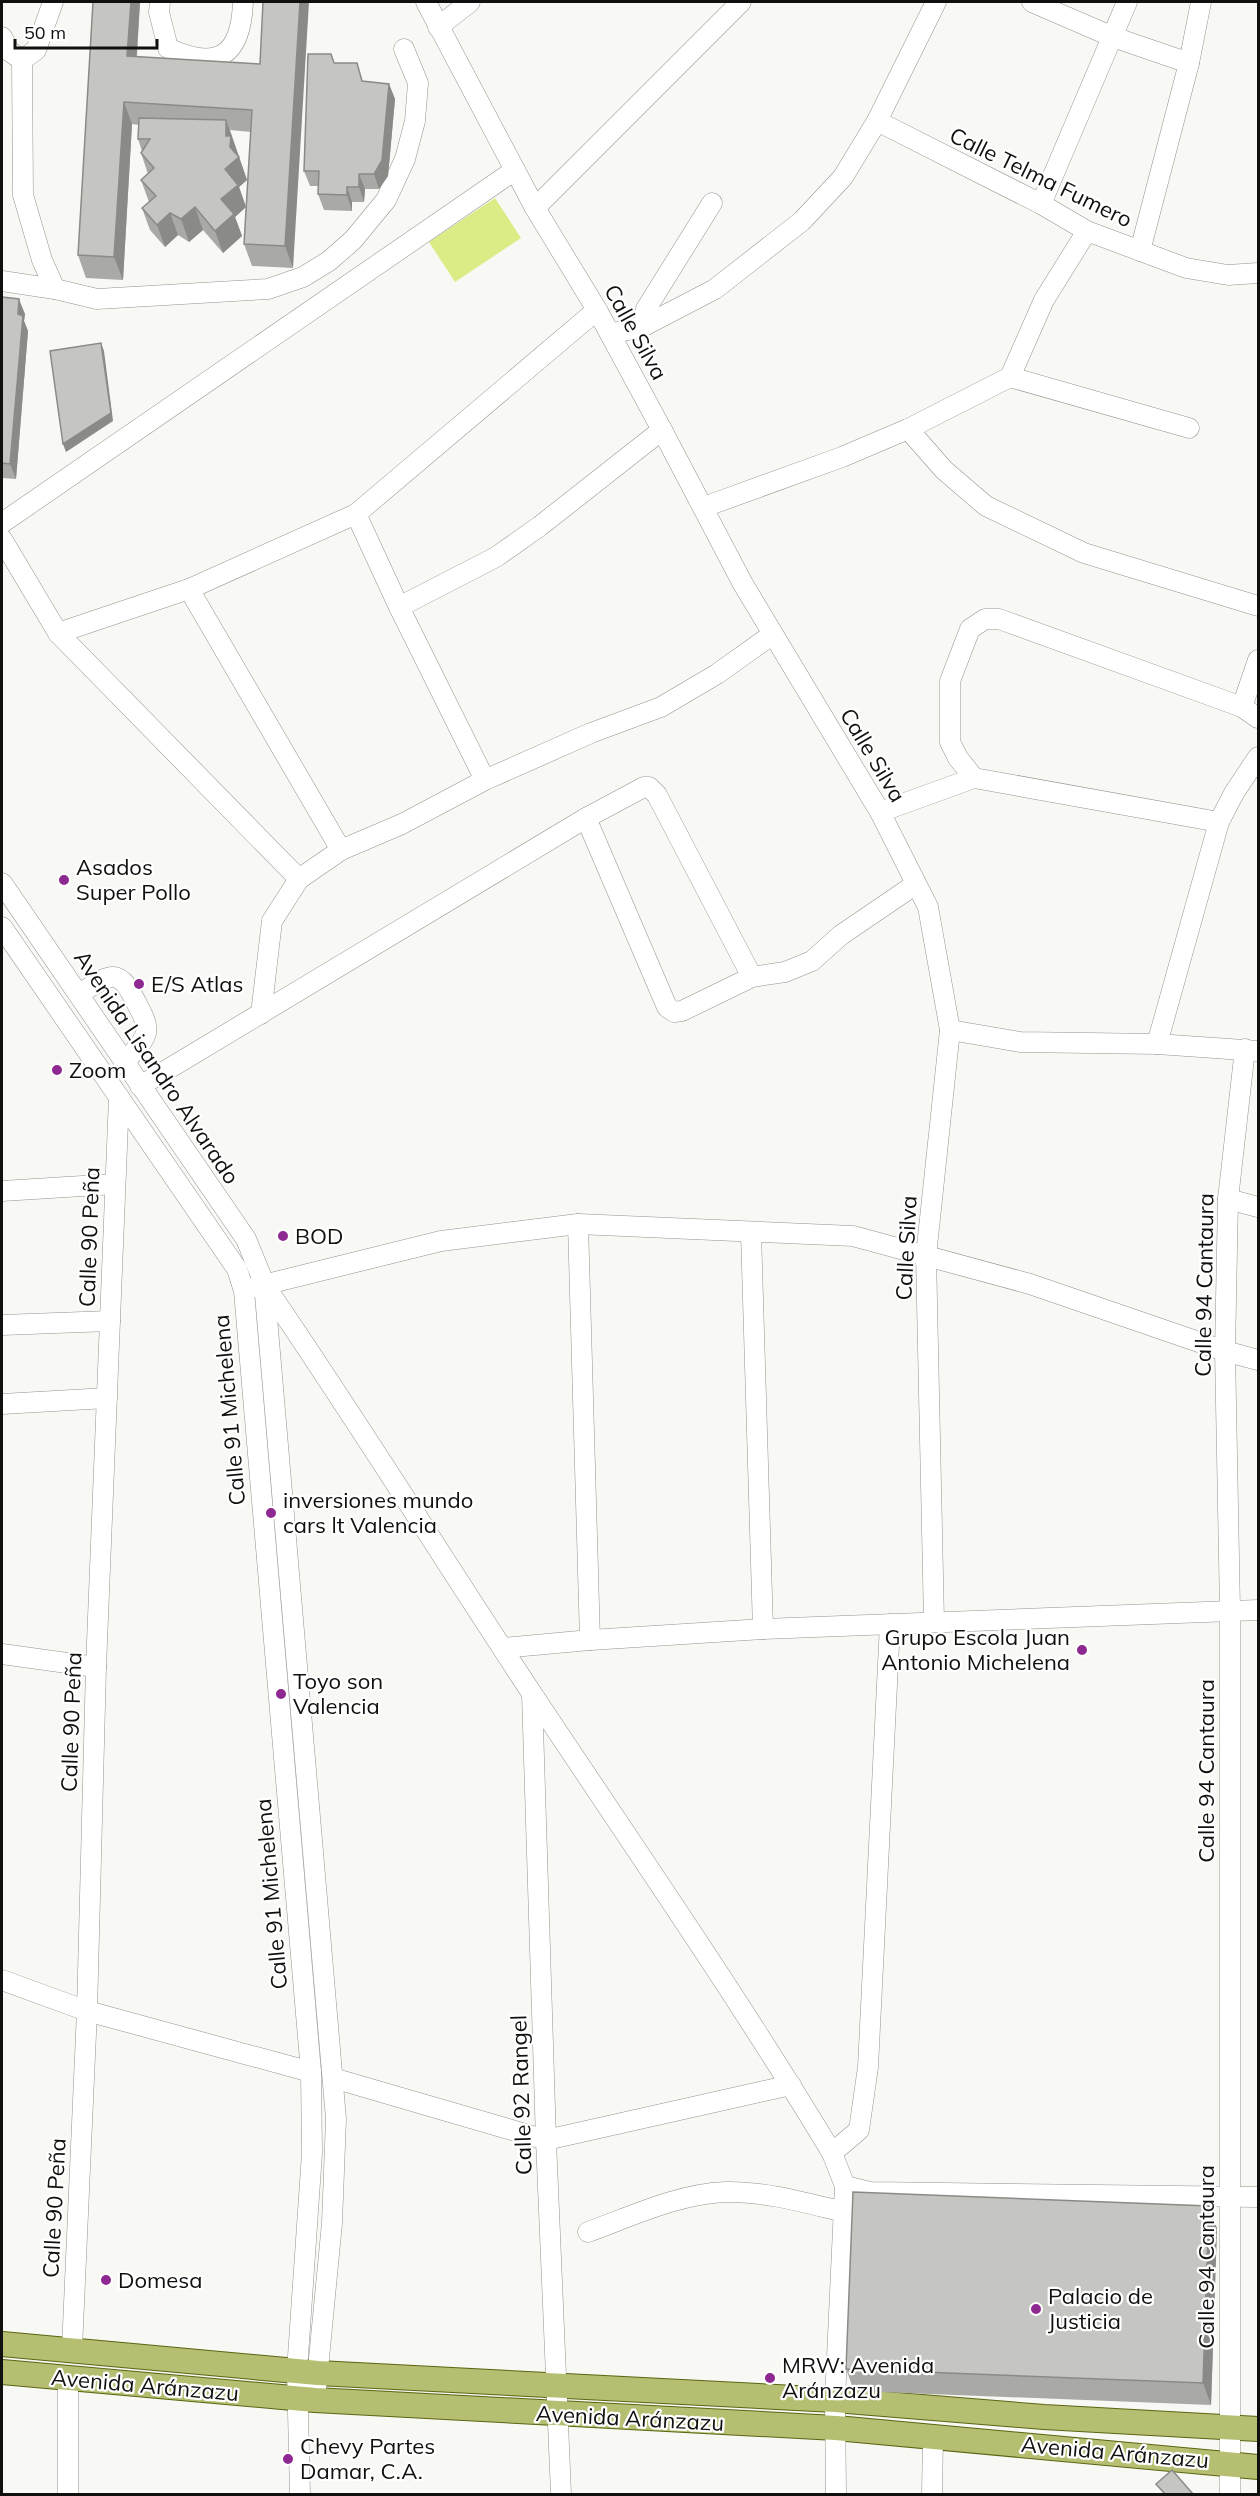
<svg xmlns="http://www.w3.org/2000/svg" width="1260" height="2496" font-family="Mulish,sans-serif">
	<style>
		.green { fill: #dbec87 }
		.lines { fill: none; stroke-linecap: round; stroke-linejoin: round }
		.minor-casing { stroke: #939490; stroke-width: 21 }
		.major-casing { stroke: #5b6511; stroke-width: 26 }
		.minor { stroke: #fff; stroke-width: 20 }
		.major { stroke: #b5be71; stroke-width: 24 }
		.wall { fill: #a9aaa6; fill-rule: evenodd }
		.shaded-wall { fill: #8a8b87 }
		.building { fill: #c5c6c1; stroke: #8a8b87; stroke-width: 1.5 }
		.poi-dot { fill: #8d2990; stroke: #fff; stroke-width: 2 }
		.labels { text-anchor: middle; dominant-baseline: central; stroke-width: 4.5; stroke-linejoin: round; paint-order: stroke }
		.street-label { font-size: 22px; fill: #10110f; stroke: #fff }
		.poi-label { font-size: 22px; fill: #10110f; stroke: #fff; text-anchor: start }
	</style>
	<rect width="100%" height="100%" fill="#f8f9f4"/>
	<path class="green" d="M495 198 521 238 455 282 429 242Z"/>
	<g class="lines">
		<g class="minor-casing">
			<g id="minor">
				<path d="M160 2 159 12 168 48C218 71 241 56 243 2"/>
				<path d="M426 2 535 208 597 310 662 430 743 584 880 812 928 907 950 1030 926 1256 934 1621"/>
				<path d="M1032 2 1113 37 1189 63"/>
				<path d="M438 27 470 2"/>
				<path d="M2 37 9 51 22 60 36 50 53 2"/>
				<path d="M22 60 23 195 42 260 55 289 97 299 268 289 303 277 329 261 353 240 386 200 405 159 415 121 418 83 404 49"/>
				<path d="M877 121 1041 204 1087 231 1186 268 1228 275 1258 273"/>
				<path d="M1041 204 1127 2"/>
				<path d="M535 208 741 2"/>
				<path d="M1140 251 1189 63 1201 2"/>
				<path d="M2 281 55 289"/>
				<path d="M644 326 646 309 712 203"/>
				<path d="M610 334 644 326 715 289 802 221 843 177 877 121 936 2"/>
				<path d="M1010 377 1189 428"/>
				<path d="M908 429 944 470 986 506 1084 553 1258 606"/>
				<path d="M704 507 842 457 908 429 1010 377 1044 300 1087 231"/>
				<path d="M356 514 399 607 485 780"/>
				<path d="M2 523 515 170"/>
				<path d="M2 539 58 633 299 879"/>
				<path d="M189 589 341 850"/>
				<path d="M399 607 496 557 540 526 662 430"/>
				<path d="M58 633 189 589 356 514 597 310"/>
				<path d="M1242 707 1258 718"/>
				<path d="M880 812 974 778"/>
				<path d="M586 818 667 1007 674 1012 682 1011 752 977 785 972 812 961 841 935 916 884"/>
				<path d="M1219 822 974 778 958 758 950 742V681L970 629 985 619H999L1242 707 1258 660"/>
				<path d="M2 883 246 1239 264 1283 336 2119 332 2223 315 2400"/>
				<path d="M2 927 237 1269 244 1291 311 2072 312 2153 297 2371 300 2494"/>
				<path d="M79 994C113 972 119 967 138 1006 142 1014 148 1023 146 1033 143 1044 131 1054 124 1063"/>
				<path d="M261 1014 272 921 299 879 341 850 402 824 485 780 591 733 661 707 717 674 773 634"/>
				<path d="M950 1030 1020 1042 1157 1044 1258 1051"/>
				<path d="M1157 1044 1219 822 1234 793 1258 757"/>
				<path d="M140 1086 586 818 644 787H649L657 795 752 977"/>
				<path d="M2 1191 115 1184"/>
				<path d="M1228 1199 1258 1207"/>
				<path d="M578 1224 590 1640"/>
				<path d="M751 1233 763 1629"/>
				<path d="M265 1286C357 1420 443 1559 533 1695 634 1847 738 1997 832 2153L845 2186 835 2400 836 2494"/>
				<path d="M255 1287 441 1241 578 1224 853 1236 1030 1284 1225 1351 1258 1360"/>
				<path d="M2 1325 110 1321"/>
				<path d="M2 1404 107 1398"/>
				<path d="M503 1648 590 1640 763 1629 1258 1610"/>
				<path d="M2 1654 96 1667"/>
				<path d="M532 1694 546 2140 561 2494"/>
				<path d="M2 1980 87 2011 311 2072"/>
				<path d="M333 2078 546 2140 791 2085"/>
				<path d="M832 2153 859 2130 868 2067 890 1624"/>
				<path d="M845 2186 870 2192 1258 2197"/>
				<path d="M588 2232C632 2216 678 2194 725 2192 765 2191 806 2203 844 2212"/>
				<path d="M72 2349 87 2011 96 1667 119 1097"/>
				<path d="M68 2494V2377"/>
				<path d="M932 2494 933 2437"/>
				<path d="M1230 2494V1610L1225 1351 1228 1199 1245 1049"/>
			</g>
		</g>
		<g class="major-casing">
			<g id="major">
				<path d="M2 2344 318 2373 835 2400 1044 2417 1258 2429"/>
				<path d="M2 2372 315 2400 836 2428 1258 2467"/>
			</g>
		</g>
		<use href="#minor" class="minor"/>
		<use href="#major" class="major"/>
	</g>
	<g class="wall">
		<path d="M93 2H140L137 57 260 64 293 268 252 266 244 244 246 207 235 217 242 236 223 253 203 230 189 242 178 235 165 247 150 230 142 208 149 202 141 180 148 174 141 153 142 151 138 139 139 125 132 124 123 280 86 278 78 255ZM230 130 251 132 246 207 239 187 247 180Z"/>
		<path d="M331 54 334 63 363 81 389 84 395 99 388 176 379 189H365L364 202H352V211L324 210 318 194V186H310L304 171Z"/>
		<path d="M2 297 25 314 24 321 28 331 16 479 2 478Z"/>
		<path d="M1217 2228 1211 2405 854 2391 846 2369Z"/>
	</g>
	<g class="shaded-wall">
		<path d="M131 2H140L135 78 127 56Z"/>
		<path d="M300 2H309L293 268 285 246Z"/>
		<path d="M389 84 395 99 388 176 379 189 374 174Z"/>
		<path d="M124 102 132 124 123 280 114 257Z"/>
		<path d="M226 120 247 180 239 187 246 207 235 217 242 236 223 253 215 231 221 199 225 169Z"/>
		<path d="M359 174 365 189 364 202 359 187Z"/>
		<path d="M347 187 352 202V211L347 195Z"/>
		<path d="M195 207 203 230 189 242 181 219Z"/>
		<path d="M170 213 178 235 165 247 157 225Z"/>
		<path d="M19 299 25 314 24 321 28 331 16 479 10 464Z"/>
		<path d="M101 343 104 351 113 421 66 452 63 444Z"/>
		<path d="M1209 2206 1217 2228 1211 2405 1203 2383Z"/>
	</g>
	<g class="building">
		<path d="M93 2H131L127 56 260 64 263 2H300L285 246 244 244 252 110 124 102 114 257 78 255Z"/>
		<path d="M308 54H331L334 63H357L362 81 389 84 382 160 374 174H359V187H347V195L318 194 319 171H304Z"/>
		<path d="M139 118 226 120V136H231L230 147 239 157 225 169 238 185 221 199 234 214 215 231 195 207 181 219 170 213 157 225 142 208 156 196 141 180 154 168 141 153 150 139H138Z"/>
		<path d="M2 297 19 299 18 314 23 316 10 464 2 463Z"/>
		<path d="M101 343 111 413 63 444 50 351Z"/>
		<path d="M853 2192 1209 2206 1203 2383 846 2369Z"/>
		<path d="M1172 2470 1193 2494H1165L1156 2484Z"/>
	</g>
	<g class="poi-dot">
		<circle cx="64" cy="880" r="6"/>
		<circle cx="139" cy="984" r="6"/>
		<circle cx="57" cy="1070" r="6"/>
		<circle cx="283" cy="1236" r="6"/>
		<circle cx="271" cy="1513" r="6"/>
		<circle cx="1082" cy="1650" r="6"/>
		<circle cx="281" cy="1694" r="6"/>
		<circle cx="106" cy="2280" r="6"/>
		<circle cx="1036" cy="2309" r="6"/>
		<circle cx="770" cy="2378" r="6"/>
		<circle cx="288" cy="2459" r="6"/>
	</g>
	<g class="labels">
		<g class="street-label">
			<text transform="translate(1041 177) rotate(26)">Calle Telma Fumero</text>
			<text transform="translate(636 332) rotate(61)">Calle Silva</text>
			<text transform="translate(873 755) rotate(59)">Calle Silva</text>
			<text transform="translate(157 1067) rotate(56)">Avenida Lisandro Alvarado</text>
			<text transform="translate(89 1237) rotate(-88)">Calle 90 Peña</text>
			<text transform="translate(906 1248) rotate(-87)">Calle Silva</text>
			<text transform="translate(1204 1285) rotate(-89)">Calle 94 Cantaura</text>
			<text transform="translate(229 1410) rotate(-95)">Calle 91 Michelena</text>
			<text transform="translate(71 1722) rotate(-88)">Calle 90 Peña</text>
			<text transform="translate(1206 1771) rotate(-90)">Calle 94 Cantaura</text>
			<text transform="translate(271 1894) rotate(-95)">Calle 91 Michelena</text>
			<text transform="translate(521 2095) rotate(-92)">Calle 92 Rangel</text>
			<text transform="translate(54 2208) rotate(-87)">Calle 90 Peña</text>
			<text transform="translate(1206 2257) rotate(-90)">Calle 94 Cantaura</text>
			<text transform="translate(145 2385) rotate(5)">Avenida Aránzazu</text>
			<text transform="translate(630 2418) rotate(3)">Avenida Aránzazu</text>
			<text transform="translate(1115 2452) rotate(5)">Avenida Aránzazu</text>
		</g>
		<g class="poi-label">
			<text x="76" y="867">Asados<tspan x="76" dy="25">Super Pollo</tspan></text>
			<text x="151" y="984">E/S Atlas</text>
			<text x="69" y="1070">Zoom</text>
			<text x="295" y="1236">BOD</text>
			<text x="283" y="1500">inversiones mundo<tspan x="283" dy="25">cars lt Valencia</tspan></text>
			<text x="1070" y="1637" text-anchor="end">Grupo Escola Juan<tspan x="1070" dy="25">Antonio Michelena</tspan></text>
			<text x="293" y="1681">Toyo son<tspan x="293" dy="25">Valencia</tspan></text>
			<text x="118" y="2280">Domesa</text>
			<text x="1048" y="2296">Palacio de<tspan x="1048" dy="25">Justicia</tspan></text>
			<text x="782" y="2365">MRW: Avenida<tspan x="782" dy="25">Aránzazu</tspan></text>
			<text x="300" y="2446">Chevy Partes<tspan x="300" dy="25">Damar, C.A.</tspan></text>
		</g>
	</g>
	<rect width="1260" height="2496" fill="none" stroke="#10110f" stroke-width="6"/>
	<path d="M15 39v9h142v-9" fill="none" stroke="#10110f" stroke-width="3"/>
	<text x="24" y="39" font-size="18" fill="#10110f" stroke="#ffffff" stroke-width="4.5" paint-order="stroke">50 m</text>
</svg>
